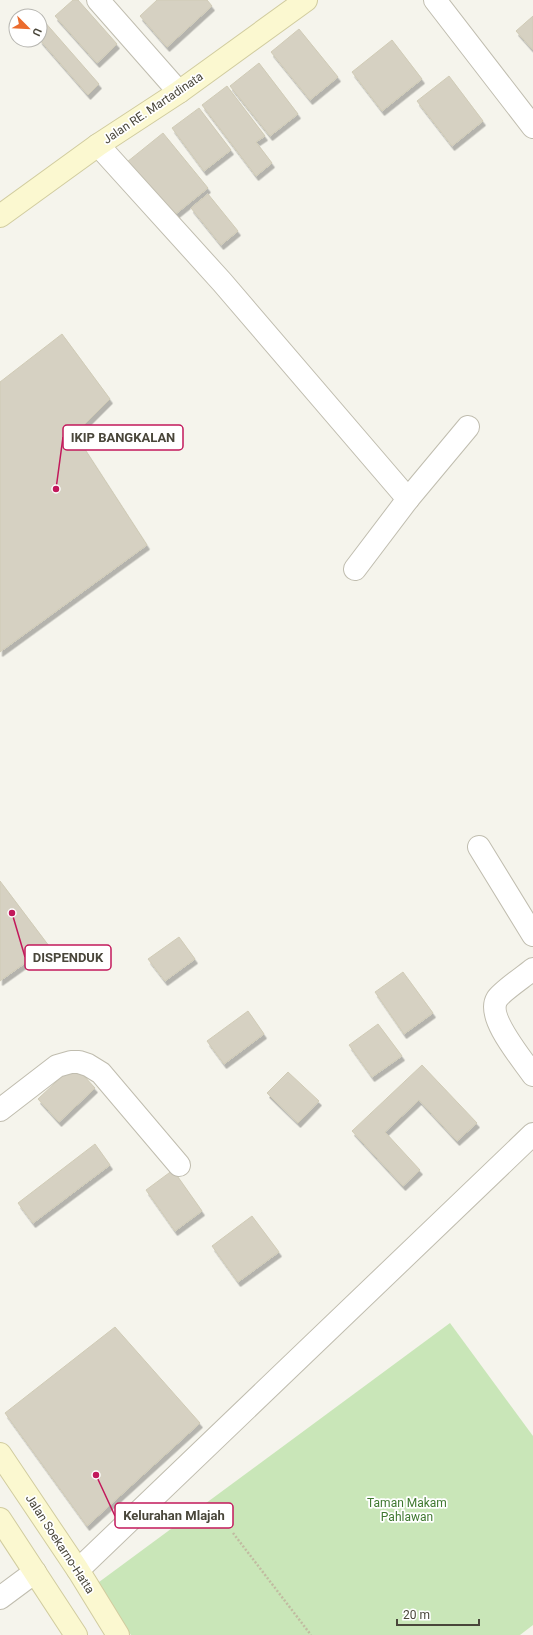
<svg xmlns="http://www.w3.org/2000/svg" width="533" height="1635" font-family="Roboto,sans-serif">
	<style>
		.green { fill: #c9e6b8 }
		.building { fill: #d6d1c2; stroke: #d0cbb6; filter: url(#shadow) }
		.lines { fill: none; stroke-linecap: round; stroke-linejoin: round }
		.street-casing { stroke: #c0bdaf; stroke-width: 24 }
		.secondary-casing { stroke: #d1cc9f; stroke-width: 24 }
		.path { stroke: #c1bba1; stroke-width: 2.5; stroke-dasharray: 2 2; stroke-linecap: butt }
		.street { stroke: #fff; stroke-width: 22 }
		.secondary { stroke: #fbf8d0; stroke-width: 22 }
		.labels { text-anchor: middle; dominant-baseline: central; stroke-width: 3.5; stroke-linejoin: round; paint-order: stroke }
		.street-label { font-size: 12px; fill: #49463a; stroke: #fff }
		.park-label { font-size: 12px; fill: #3f7830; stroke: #fff }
		.leader { fill: none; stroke: #c2185b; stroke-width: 1.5 }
		.callout-dot { fill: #c2185b; stroke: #fff; stroke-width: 1.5 }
		.callout { fill: #fff; stroke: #c2185b; stroke-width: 1.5 }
		.callout-label { font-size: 13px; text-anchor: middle; font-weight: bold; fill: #49463a }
	</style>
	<defs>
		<filter id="shadow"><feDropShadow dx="2.5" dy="4.5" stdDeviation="0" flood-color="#0004"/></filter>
	</defs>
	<rect width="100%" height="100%" fill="#f5f4ec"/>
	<path class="green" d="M450 1323 533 1436V1625L520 1635H131L95 1585Z"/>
	<g class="building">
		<path d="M73 0H78L117 44 97 63 55 16Z"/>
		<path d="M157 0H207L212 6 167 47 140 16Z"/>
		<path d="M533 16V50L516 31Z"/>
		<path d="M43 20 99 84 88 95 40 40V22Z"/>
		<path d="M299 29 338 77 310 100 271 52Z"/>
		<path d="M392 40 422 79 382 111 352 72Z"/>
		<path d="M259 63 298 114 270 136 230 86Z"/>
		<path d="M449 76 483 121 452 146 417 101Z"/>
		<path d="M227 86 265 136 256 142 272 163 256 176 202 105Z"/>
		<path d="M199 108 231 150 204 171 172 128Z"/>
		<path d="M163 133 208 188 172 217 127 162Z"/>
		<path d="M208 194 238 231 221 245 191 208Z"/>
		<path d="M62 334 110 399 75 434 147 545 0 652V382Z"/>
		<path d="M0 881 49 946 0 981Z"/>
		<path d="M179 937 195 959 165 981 148 959Z"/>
		<path d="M403 972 433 1013 404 1034 375 992Z"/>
		<path d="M248 1011 264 1034 224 1064 207 1041Z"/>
		<path d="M378 1024 402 1056 372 1077 349 1045Z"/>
		<path d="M74 1065 95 1088 59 1122 38 1099Z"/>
		<path d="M422 1065 477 1123 457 1141 419 1100 385 1132 420 1170 403 1186 352 1131Z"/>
		<path d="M288 1072 319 1101 298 1123 267 1093Z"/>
		<path d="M95 1144 110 1165 33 1223 18 1203Z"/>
		<path d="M173 1170 202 1211 175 1231 146 1190Z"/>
		<path d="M252 1216 279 1252 238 1282 212 1246Z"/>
		<path d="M115 1327 200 1423 87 1526 5 1413Z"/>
	</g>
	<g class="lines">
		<g class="street-casing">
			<g id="street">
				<path d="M98 0 179 92"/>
				<path d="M435 0 533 127"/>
				<path d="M98 145 222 282 408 499"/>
				<path d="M355 569 408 499 468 427"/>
				<path d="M479 847 533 935"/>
				<path d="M533 969C525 976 502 991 497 999 486 1017 522 1059 533 1075"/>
				<path d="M0 1110 57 1066 71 1062H79L88 1065 101 1073 179 1165"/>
				<path d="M78 1570 533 1134"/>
				<path d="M0 1598 35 1572"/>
			</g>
		</g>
		<g class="secondary-casing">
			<g id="secondary">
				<path d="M0 216 98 145 179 92 306 0"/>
				<path d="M0 1454 78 1570 118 1635"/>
				<path d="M0 1519 76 1635"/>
			</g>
		</g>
		<path class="path" d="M233 1533 311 1635"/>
		<use href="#street" class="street"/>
		<use href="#secondary" class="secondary"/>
	</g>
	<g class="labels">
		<g class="street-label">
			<text transform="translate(153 108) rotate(-34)">Jalan RE. Martadinata</text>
			<text transform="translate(60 1544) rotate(57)">Jalan Soekarno-Hatta</text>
		</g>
		<g class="park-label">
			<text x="407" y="1503">Taman Makam<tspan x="407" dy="14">Pahlawan</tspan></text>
		</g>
	</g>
	<path class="leader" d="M56 489L63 437M12 913L25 957M96 1475L115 1516"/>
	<g class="callout-dot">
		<circle cx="56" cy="489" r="4"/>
		<circle cx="12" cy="913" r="4"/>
		<circle cx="96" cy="1475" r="4"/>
	</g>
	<g class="callout">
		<rect x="63" y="425" width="120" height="25" rx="4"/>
		<rect x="25" y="945" width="86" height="25" rx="4"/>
		<rect x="115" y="1503" width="118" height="25" rx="4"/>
	</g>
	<g class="callout-label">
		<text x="123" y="442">IKIP BANGKALAN</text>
		<text x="68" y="962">DISPENDUK</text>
		<text x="174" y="1520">Kelurahan Mlajah</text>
	</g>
	<g transform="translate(28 28) rotate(114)"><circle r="19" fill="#ffffff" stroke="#b6b5b0"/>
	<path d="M0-3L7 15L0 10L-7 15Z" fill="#eb6b2d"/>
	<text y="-6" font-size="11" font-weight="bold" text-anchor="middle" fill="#49463a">U</text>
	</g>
	<path d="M397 1619v6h82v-6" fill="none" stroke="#49463a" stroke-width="2"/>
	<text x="403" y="1619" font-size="12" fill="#49463a" stroke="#ffffff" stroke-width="3" paint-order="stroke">20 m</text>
</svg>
